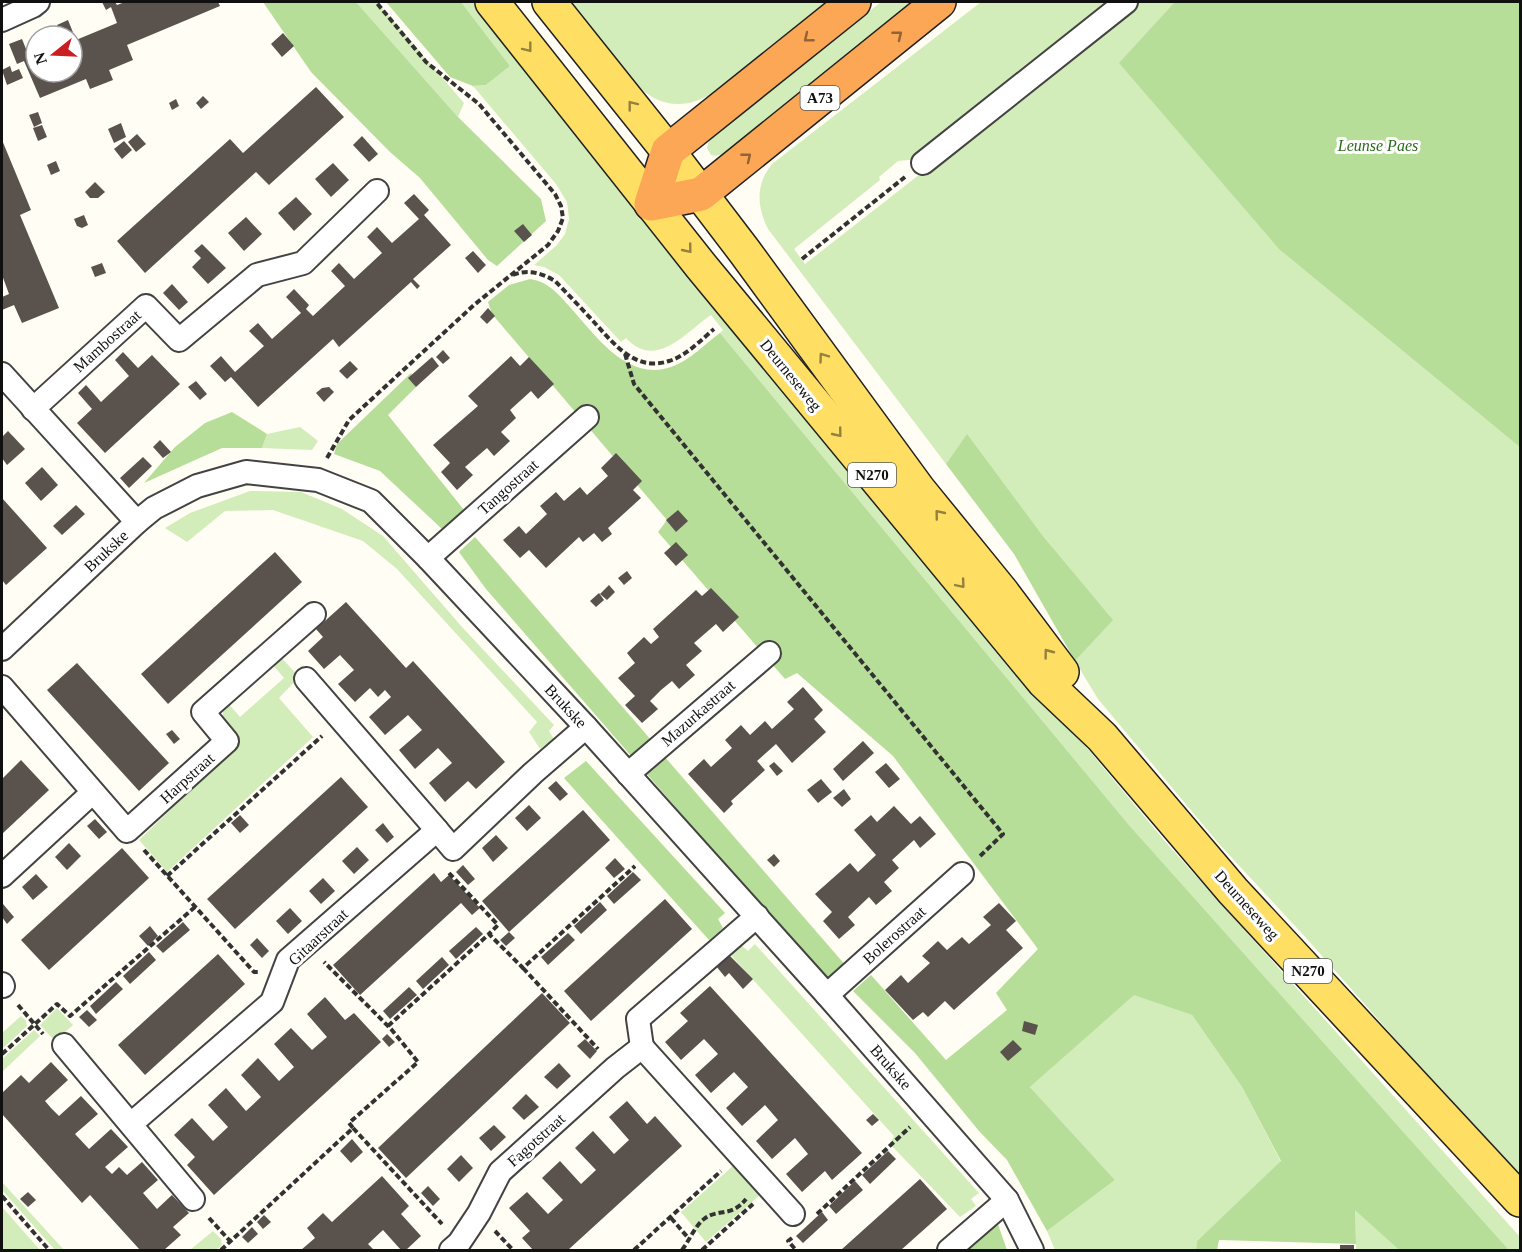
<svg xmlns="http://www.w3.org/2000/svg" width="1522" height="1252" font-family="'Times New Roman',serif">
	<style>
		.green { fill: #d3edba }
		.forest { fill: #b6de98 }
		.building { fill: #5a524c }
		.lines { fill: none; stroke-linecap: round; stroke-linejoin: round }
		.street-casing { stroke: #434343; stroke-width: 26 }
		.primary-casing { stroke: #212121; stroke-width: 36 }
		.highway-casing { stroke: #212121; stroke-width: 36 }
		.path { stroke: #323232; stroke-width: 4; stroke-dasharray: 6 3; stroke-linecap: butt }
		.street { stroke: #fff; stroke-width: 22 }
		.primary { stroke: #ffde64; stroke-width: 33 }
		.highway { stroke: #fba755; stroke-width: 33 }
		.oneway { stroke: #916336 }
		.oneway2 { stroke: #93813e }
		.labels { text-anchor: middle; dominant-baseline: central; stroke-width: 6; stroke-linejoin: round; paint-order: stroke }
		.shield { fill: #fff; stroke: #585858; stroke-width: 1.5 }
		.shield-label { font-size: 15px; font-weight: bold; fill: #101010 }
		.park-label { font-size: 16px; font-style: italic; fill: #2a6d1c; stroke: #fff }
		.street-label { font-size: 16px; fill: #101010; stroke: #fff }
	</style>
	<rect width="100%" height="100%" fill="#fffdf4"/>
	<g class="green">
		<path d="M356 2H377L464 103 458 117Z"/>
		<path d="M461 2H474L978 618 1169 846 1520 1237V1250H1509L1129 825 720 333 723 330 711 315C687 331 656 371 626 338L621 342 559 275 544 267 534 265 557 245 565 234 569 219 567 202 556 184 473 86 486 85 510 66Z"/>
		<path d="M569 2H826L722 88C668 123 642 96 609 53 596 36 582 19 569 2Z"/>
		<path d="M881 2H927L731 152 716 156 711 155 707 148 710 138Z"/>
		<path d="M981 2H1118L919 159 898 161 879 177 880 180 794 249 805 264 1140 2H1520V1180L1308 940 1220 845 1098 699 1075 661 1112 620 1043 536 967 435 946 464 768 229C757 207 755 185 772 164Z"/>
		<path d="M300 427 318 441 312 450 262 448 267 434Z"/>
		<path d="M250 491 301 492 342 509 383 536 462 627 554 725 549 731 554 739 540 749 529 732 537 722 397 569 363 541 273 510 225 511 187 542 165 528 190 513Z"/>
		<path d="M280 656 299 677 279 698 313 737 167 872 139 840 239 744C228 731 215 720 228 703L240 717 284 678 272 664Z"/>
		<path d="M740 944 748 951 755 944 979 1193 971 1199 976 1206 960 1217 890 1144 894 1136 729 953Z"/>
		<path d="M1134 994 1192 1015 1242 1087 1281 1162 1197 1241 1196 1250H1055L1047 1231 1115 1180 1030 1087Z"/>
		<path d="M57 1008 73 1025 55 1041 40 1025Z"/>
		<path d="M21 1016 26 1021 27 1026 2 1049V1033Z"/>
		<path d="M34 1030 40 1036 2 1072V1059Z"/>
		<path d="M734 1165 760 1195 706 1242 681 1212Z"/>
		<path d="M2 1182 64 1250H55L2 1190Z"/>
		<path d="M2 1207 40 1250H2Z"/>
		<path d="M1355 1209 1399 1250H1356Z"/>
		<path d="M213 1231 221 1239 222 1245 216 1250H190Z"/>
	</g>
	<g class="forest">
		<path d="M263 2H356L458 117 541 199 546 221 497 266 488 260 420 178 390 152 311 72Z"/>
		<path d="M386 2H461L510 66 486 85 473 86 450 77Z"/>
		<path d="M1175 2H1520V447L1279 249 1119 63Z"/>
		<path d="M530 279C549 282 558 294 570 307 595 335 627 382 671 367 689 361 705 344 720 333L1129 825 1509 1250H1399L1355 1210 1356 1244 1219 1240 1217 1250H1196L1197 1241 1281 1161 1242 1087 1192 1015 1134 995 1030 1087 1115 1180 1047 1231 1007 1160 979 1131 915 1053 853 991 871 975 946 1060 1007 1010 996 993 1038 949 893 756 797 673 785 679 658 532 667 520 492 314 488 302 509 285Z"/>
		<path d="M411 373 416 387 388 415 464 510 442 529 380 471 334 454 337 444Z"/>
		<path d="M232 412 267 434 262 448H222L144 483 175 447 205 423Z"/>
		<path d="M967 434 1043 536 1113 620 1075 661 1014 554 946 464Z"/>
		<path d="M475 537 652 741 632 757 486 589 459 552Z"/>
		<path d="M664 756 847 967 828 983 646 773Z"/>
		<path d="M586 761 725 913 718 919 723 928 709 940 564 778Z"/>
		<path d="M995 1216 1007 1250H959Z"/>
	</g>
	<g class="building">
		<path d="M102 2H115L117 5 125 2H218L220 6 127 45 133 60 109 70 113 80 90 89 86 79 40 98 24 61 17 64 9 44 22 39 30 59 36 57V72H72V36H62L57 25 68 20 76 40 117 23 111 7 106 10Z"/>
		<path d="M283 33 294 46 282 57 271 44Z"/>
		<path d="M10 66 12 72 19 69 23 78 7 85 2 70Z"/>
		<path d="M316 87 344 117 269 185 256 172 145 273 117 241 230 139 243 153Z"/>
		<path d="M203 96 209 102 201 109 196 103Z"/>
		<path d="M176 99 179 106 172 110 169 103Z"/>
		<path d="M38 112 42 123 34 127 29 115Z"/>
		<path d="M121 123 126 137 114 143 108 129Z"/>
		<path d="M42 125 47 137 38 141 33 128Z"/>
		<path d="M137 134 146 144 136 152 128 142Z"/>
		<path d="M362 136 378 154 369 162 353 145Z"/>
		<path d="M2 140 31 210 20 215 59 308 22 323 14 305 2 310V297L9 294 2 275Z"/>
		<path d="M124 141 132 150 122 159 114 149Z"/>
		<path d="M56 161 60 171 51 175 47 165Z"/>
		<path d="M333 163 349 180 331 197 315 179Z"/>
		<path d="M95 182 105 192 98 198H90L85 192Z"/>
		<path d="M414 194 429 210 424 215 451 245 413 279 420 286 417 289 411 282 339 347 333 339 258 407 231 377 225 382 210 366 221 356 235 372 264 346 249 331 258 323 272 339 301 313 286 297 294 289 309 305 306 309 313 316 345 286 331 271 339 263 354 279 382 253 367 237 377 227 392 243 419 219 404 203Z"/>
		<path d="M296 197 312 214 294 231 278 213Z"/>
		<path d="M84 215 88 225 82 228 77 226 74 219Z"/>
		<path d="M246 217 262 234 244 251 228 233Z"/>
		<path d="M523 224 532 235 524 242 514 231Z"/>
		<path d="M202 244 226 268 208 284 192 267 201 258 194 251Z"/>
		<path d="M473 251 486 265 478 273 465 258Z"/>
		<path d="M102 263 106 273 95 277 91 267Z"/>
		<path d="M172 284 188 302 179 310 163 293Z"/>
		<path d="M488 308 495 316 487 324 480 317Z"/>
		<path d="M443 350 450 358 443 364 436 357Z"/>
		<path d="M123 352 138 368 152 355 180 384 105 453 77 423 92 409 78 393 86 385 101 402 129 376 115 360Z"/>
		<path d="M511 356 520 366 529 357 554 384 538 399 531 391 510 410 516 418 501 432 510 441 494 456 487 448 465 467 473 475 457 490 441 472 450 463 433 445 478 406 468 396Z"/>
		<path d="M432 357 439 366 416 387 408 378Z"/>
		<path d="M350 361 358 369 347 379 339 371Z"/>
		<path d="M196 381 207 394 200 400 188 387Z"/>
		<path d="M329 387 334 392 324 402 316 393 322 388Z"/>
		<path d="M8 431 25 449 7 465 2 458V437Z"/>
		<path d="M160 440 171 452 163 458 153 447Z"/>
		<path d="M616 453 642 481 633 490 641 498 608 528 612 534 602 542 594 533 583 542 579 537 546 568 529 550 520 558 503 540 519 526 526 534 547 514 540 506 556 492 564 501 580 487 587 495 608 476 601 468Z"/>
		<path d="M143 457 152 466 129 488 120 478Z"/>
		<path d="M42 467 58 485 41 501 25 483Z"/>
		<path d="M2 498 47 548 6 585 2 580Z"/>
		<path d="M76 505 85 514 62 535 53 526Z"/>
		<path d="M678 510 688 521 676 532 666 520Z"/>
		<path d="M676 542 688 555 676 566 664 553Z"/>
		<path d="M275 552 302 582 168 704 141 674Z"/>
		<path d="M627 571 632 578 624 585 618 578Z"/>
		<path d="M609 585 615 592 607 600 600 594Z"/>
		<path d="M711 588 739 617 723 632 716 624 694 643 702 651 686 665 695 675 679 689 672 681 661 690 650 701 658 709 642 723 625 705 635 696 618 678 635 663 627 653 644 637 651 644 659 637 653 629 696 590 702 596Z"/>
		<path d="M599 593 604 600 596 607 590 601Z"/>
		<path d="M346 602 406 668 413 661 505 762 476 789 468 781 445 802 429 783 452 763 438 748 415 769 399 750 422 730 408 715 385 735 369 717 391 697 385 690 378 697 370 688 355 702 338 684 354 670 340 655 324 669 308 651 323 637 316 629Z"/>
		<path d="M77 663 169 763 139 791 47 690Z"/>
		<path d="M803 687 823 710 814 719 826 732 792 763 776 744 757 761 765 770 731 801 733 804 724 813 688 774 704 759 711 767 732 748 725 740 741 725 750 735 765 721 772 729 794 709 787 702Z"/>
		<path d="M172 730 180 739 174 744 166 734Z"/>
		<path d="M863 741 874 753 843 781 833 769Z"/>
		<path d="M21 760 49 790 2 834V779Z"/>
		<path d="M774 762 783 771 777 776 769 766Z"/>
		<path d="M886 763 900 779 889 788 875 772Z"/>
		<path d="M341 777 368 807 235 929 207 899Z"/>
		<path d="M821 779 832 792 818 803 807 790Z"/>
		<path d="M556 781 568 794 560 801 548 788Z"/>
		<path d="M844 789 851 799 842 807 833 798Z"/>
		<path d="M529 805 541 818 527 831 515 818Z"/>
		<path d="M894 806 911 824 920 816 936 834 920 848 914 840 892 860 899 868 884 882 892 891 876 905 869 897 848 917 855 925 839 939 823 921 832 912 815 894 850 863 858 872 876 855 854 830 871 815 877 822Z"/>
		<path d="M583 810 610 840 509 932 482 901Z"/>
		<path d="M240 815 249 825 240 833 231 823Z"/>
		<path d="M95 819 107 832 99 839 87 826Z"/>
		<path d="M383 823 394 837 387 843 375 830Z"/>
		<path d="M496 835 508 848 493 862 482 848Z"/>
		<path d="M69 843 81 856 67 870 55 857Z"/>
		<path d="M357 847 369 860 354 874 342 861Z"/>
		<path d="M122 848 149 878 49 970 21 940Z"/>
		<path d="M774 854 780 861 774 867 767 860Z"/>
		<path d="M615 858 625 869 614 878 605 868Z"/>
		<path d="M463 865 475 879 468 885 456 872Z"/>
		<path d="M633 872 641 880 614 904 607 896Z"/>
		<path d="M434 873 441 882 449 875 480 908 472 915 461 903 360 995 333 965Z"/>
		<path d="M36 874 48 887 33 900 22 887Z"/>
		<path d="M323 878 335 891 321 904 309 891Z"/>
		<path d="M665 899 692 929 591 1021 564 991Z"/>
		<path d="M600 902 607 910 581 934 574 926Z"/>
		<path d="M999 903 1016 921 1006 930 1023 948 954 1010 945 1001 928 1017 923 1012 913 1020 885 990 901 975 908 983 930 963 922 956 938 941 947 950 962 937 969 944 991 925 983 917Z"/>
		<path d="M3 904 14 917 7 924 2 917Z"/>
		<path d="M290 908 302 921 288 934 276 921Z"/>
		<path d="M183 922 190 930 163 953 156 946Z"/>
		<path d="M150 926 158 936 148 946 139 936Z"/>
		<path d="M476 927 483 934 456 959 449 951Z"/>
		<path d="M509 932 515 938 506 946 500 940Z"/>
		<path d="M568 933 575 940 548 965 541 957Z"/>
		<path d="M257 938 269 951 262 958 250 945Z"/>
		<path d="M149 952 156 960 130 984 123 976Z"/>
		<path d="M218 954 245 984 145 1075 118 1045Z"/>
		<path d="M729 955 753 979 743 989 729 973 725 977 716 966Z"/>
		<path d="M442 957 449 965 423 989 416 981Z"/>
		<path d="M116 982 123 989 96 1014 90 1006Z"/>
		<path d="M710 986 862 1153 832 1180 825 1171 802 1192 786 1174 808 1154 795 1138 772 1159 756 1141 778 1120 765 1105 742 1126 726 1108 748 1087 734 1072 711 1093 695 1075 718 1054 704 1039 681 1060 665 1042 688 1021 680 1013Z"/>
		<path d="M409 987 417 995 390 1019 383 1011Z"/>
		<path d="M542 993 570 1023 406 1178 378 1148Z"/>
		<path d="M325 997 345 1020 354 1013 381 1042 214 1195 187 1165 195 1157 174 1135 192 1118 213 1141 228 1127 208 1105 226 1088 246 1111 261 1097 241 1075 258 1058 279 1081 294 1067 274 1044 291 1028 312 1050 320 1043 327 1037 307 1014Z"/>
		<path d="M87 1010 97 1020 89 1027 79 1017Z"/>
		<path d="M1024 1021 1038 1025 1035 1035 1022 1031Z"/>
		<path d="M387 1034 395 1042 389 1047 382 1039Z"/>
		<path d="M585 1039 597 1051 590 1059 577 1046Z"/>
		<path d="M1013 1040 1022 1049 1008 1061 1000 1052Z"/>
		<path d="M51 1062 68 1080 45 1101 51 1108 59 1116 81 1096 98 1114 75 1134 89 1149 111 1129 128 1147 105 1167 112 1174 119 1167 127 1175 142 1162 158 1180 143 1193 157 1209 172 1195 189 1213 173 1227 181 1235 164 1250H140L90 1195 82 1203 2 1114V1093L21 1075 29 1083Z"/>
		<path d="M559 1063 571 1076 557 1089 544 1077Z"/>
		<path d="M526 1094 539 1107 524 1120 512 1108Z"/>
		<path d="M627 1101 647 1124 655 1116 682 1146 568 1250H533L522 1238 530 1231 509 1208 527 1192 548 1214 563 1200 542 1178 560 1161 581 1184 596 1170 575 1148 593 1131 614 1154 629 1140 609 1117Z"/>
		<path d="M873 1114 879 1120 872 1126 866 1120Z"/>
		<path d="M494 1125 506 1137 491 1151 479 1138Z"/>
		<path d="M352 1139 363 1152 351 1163 340 1151Z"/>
		<path d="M888 1151 896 1159 870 1184 862 1175Z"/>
		<path d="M461 1155 473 1168 459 1182 447 1169Z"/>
		<path d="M382 1176 409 1206 401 1214 421 1236 406 1250H401L383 1230 368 1244 374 1250H301L315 1238 307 1228 323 1213 332 1222Z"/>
		<path d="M920 1179 947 1209 901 1250H841Z"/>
		<path d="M855 1181 863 1190 836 1214 829 1206Z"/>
		<path d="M428 1186 440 1199 433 1206 421 1193Z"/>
		<path d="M28 1192 36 1200 28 1207 20 1199Z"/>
		<path d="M822 1212 828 1220 803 1243 796 1236Z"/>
		<path d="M264 1215 271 1222 263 1229 257 1222Z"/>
		<path d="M252 1227 258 1234 248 1243 242 1237Z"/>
		<rect x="1340" y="1245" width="14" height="5"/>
	</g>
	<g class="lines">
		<g class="street-casing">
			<g id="street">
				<path d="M2 20 33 6 38 2"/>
				<path d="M923 163 1126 2"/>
				<path d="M2 374 137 522"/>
				<path d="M33 409 146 306 179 340 257 275 303 263 377 191"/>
				<path d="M428 558 587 417"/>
				<path d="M2 649 137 522 154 508 197 486 246 472 318 480 371 501 428 558 586 727 827 995 1007 1200 1032 1250"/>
				<path d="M306 679 437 830"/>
				<path d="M2 687 127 831 227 741 203 712 314 614"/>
				<path d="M628 774 769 653"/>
				<path d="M2 876 92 793"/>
				<path d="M2 984 3 986"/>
				<path d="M827 995 962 874"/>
				<path d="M64 1045 193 1199"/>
				<path d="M642 1047 793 1214"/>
				<path d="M131 1124 272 1002 288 960 437 830 453 849 533 773 586 727"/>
				<path d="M451 1250 459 1243 479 1213 500 1172 615 1068 642 1047 638 1019 757 916"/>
				<path d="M949 1250 1007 1200"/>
			</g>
		</g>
		<g class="primary-casing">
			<g id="primary">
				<path d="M492 2 701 266 1044 682 1102 737 1233 891 1520 1200"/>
				<path d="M549 2 668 151 745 252 919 490 1002 592 1062 672"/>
			</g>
		</g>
		<g class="highway-casing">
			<path id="highway" d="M854 2 668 151 651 204 701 194 939 2"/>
		</g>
		<g class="path">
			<path d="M802 259 905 177"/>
			<path d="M513 275C528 269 542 273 555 281 568 294 581 308 593 321 614 344 635 372 669 361 686 356 701 340 714 329"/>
			<path d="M625 354 634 384 1003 834 978 858"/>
			<path d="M327 458 349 420 474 305 548 245 558 231 563 218 561 206 555 194 479 104 426 62 376 2"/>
			<path d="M144 850 254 972H259"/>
			<path d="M449 873 498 925 489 934"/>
			<path d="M167 876 322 736"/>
			<path d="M523 968 598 1049"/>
			<path d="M18 1005 43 1034"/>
			<path d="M388 1026 489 934 523 968 635 866"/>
			<path d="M2 1054 57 1004 70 1016 195 907"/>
			<path d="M353 1128 442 1224"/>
			<path d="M2 1196 49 1250"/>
			<path d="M817 1214 910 1127"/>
			<path d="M209 1218 230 1241"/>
			<path d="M671 1218 690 1240"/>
			<path d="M495 1231 513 1250"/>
			<path d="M792 1238 788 1241 796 1250"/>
			<path d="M221 1250 353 1128 349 1123 418 1062 391 1029 324 962"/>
			<path d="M634 1250 721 1171"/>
			<path d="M682 1250C689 1241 695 1226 704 1219 718 1208 731 1218 746 1199"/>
			<path d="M702 1250 753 1204"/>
		</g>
		<use href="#street" class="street"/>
		<use href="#primary" class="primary"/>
		<use href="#highway" class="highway"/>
	</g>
	<defs><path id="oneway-chevron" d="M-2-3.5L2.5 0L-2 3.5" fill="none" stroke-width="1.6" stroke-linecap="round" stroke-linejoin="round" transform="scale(1.5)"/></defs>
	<g class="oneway">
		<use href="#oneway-chevron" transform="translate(898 35) rotate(-39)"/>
		<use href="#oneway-chevron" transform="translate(808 38) rotate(141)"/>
		<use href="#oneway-chevron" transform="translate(747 157) rotate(-39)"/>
	</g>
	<g class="oneway2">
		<use href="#oneway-chevron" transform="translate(528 48) rotate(52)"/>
		<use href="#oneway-chevron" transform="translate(632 105) rotate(-128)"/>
		<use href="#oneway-chevron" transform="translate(688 249) rotate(51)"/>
		<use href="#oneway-chevron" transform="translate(823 357) rotate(-126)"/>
		<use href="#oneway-chevron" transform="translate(838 433) rotate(51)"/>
		<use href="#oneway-chevron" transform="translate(939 514) rotate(-129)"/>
		<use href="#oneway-chevron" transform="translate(961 584) rotate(50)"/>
		<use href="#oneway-chevron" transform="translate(1048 653) rotate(-127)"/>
	</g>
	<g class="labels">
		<g class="shield">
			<rect x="800.5" y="86" width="39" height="24" rx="4.5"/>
			<rect x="848" y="463" width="48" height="24" rx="4.5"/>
			<rect x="1284" y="959" width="48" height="24" rx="4.5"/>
		</g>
		<g class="shield-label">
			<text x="820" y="98">A73</text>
			<text x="872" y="475">N270</text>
			<text x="1308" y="971">N270</text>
		</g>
		<g class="park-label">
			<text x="1378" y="145">Leunse Paes</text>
		</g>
		<g class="street-label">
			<text transform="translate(107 341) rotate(-42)">Mambostraat</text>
			<text transform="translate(791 375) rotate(51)">Deurneseweg</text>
			<text transform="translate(508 487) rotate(-42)">Tangostraat</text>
			<text transform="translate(106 551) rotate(-43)">Brukske</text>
			<text transform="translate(566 706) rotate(47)">Brukske</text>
			<text transform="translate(698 713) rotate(-41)">Mazurkastraat</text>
			<text transform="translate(187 778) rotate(-42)">Harpstraat</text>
			<text transform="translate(1247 905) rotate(48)">Deurneseweg</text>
			<text transform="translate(894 935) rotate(-42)">Bolerostraat</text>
			<text transform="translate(318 937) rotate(-43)">Gitaarstraat</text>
			<text transform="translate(891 1067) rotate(49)">Brukske</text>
			<text transform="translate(536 1140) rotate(-42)">Fagotstraat</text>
		</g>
	</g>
	<rect width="1522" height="1252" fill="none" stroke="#101010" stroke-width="6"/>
	<g transform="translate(54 54) rotate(252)"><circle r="28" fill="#ffffff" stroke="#9f9f9f" stroke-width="1.5"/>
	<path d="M0-4.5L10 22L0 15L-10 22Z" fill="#ca1f22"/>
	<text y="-9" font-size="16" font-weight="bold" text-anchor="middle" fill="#101010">N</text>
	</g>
</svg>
